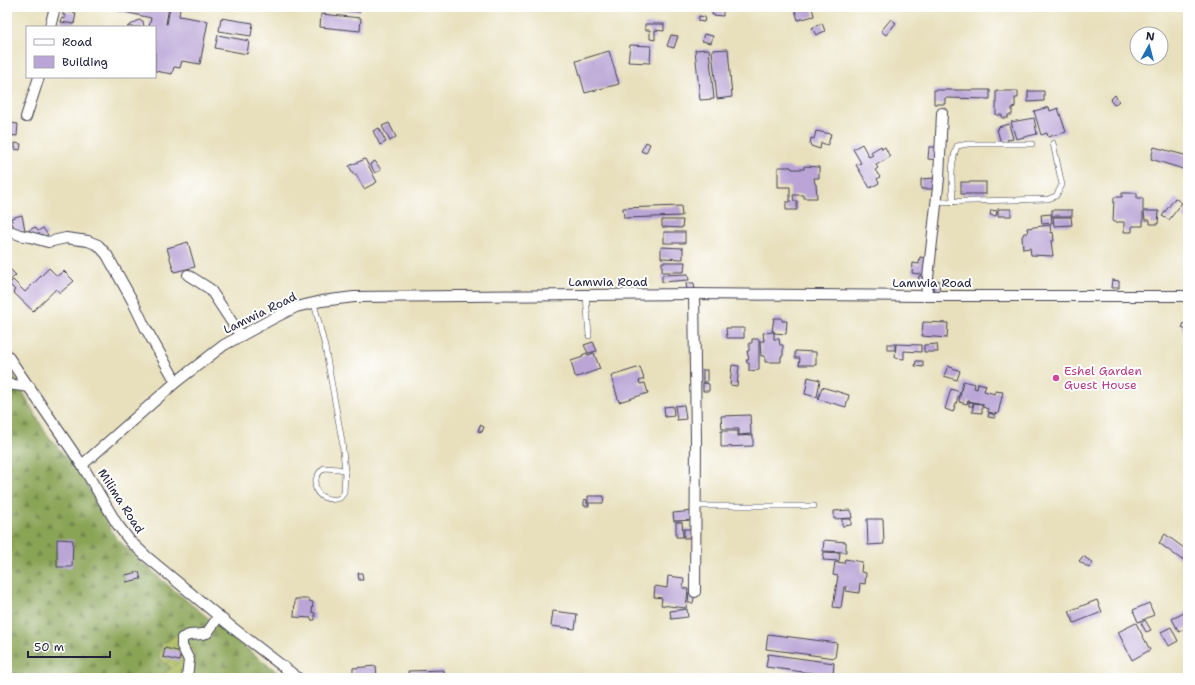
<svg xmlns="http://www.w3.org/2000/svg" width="1195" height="685" font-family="'Shantell Sans',sans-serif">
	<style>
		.forest { fill: url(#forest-firs); stroke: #566348 }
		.garden { fill: url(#garden-furrows); stroke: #686f4d }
		.building { fill: #baa5d6 }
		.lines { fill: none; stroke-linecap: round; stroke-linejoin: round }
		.service-casing { stroke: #403e4e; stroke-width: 6 }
		.minor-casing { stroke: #403e4e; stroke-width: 12 }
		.service { stroke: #fff; stroke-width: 5 }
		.minor { stroke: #fff; stroke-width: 10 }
		.hotel-dot { fill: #d1479c; stroke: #fff; stroke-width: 1.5 }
		.labels { text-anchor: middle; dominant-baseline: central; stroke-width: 4; stroke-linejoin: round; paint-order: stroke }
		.street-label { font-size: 12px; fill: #22223b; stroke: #fff }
		.hotel-label { font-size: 12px; fill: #b23c85; stroke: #fff; text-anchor: start }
	</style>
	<defs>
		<pattern id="forest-firs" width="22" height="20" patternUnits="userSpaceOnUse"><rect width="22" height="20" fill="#8aa456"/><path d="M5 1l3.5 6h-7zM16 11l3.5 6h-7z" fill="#708548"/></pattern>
		<pattern id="garden-furrows" width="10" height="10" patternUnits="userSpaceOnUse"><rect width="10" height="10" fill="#adbc5f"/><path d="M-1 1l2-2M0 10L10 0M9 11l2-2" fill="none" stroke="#95a153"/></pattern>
	</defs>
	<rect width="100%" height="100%" fill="#fff"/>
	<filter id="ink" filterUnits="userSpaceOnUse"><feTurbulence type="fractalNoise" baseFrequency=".025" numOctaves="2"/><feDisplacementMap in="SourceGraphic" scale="8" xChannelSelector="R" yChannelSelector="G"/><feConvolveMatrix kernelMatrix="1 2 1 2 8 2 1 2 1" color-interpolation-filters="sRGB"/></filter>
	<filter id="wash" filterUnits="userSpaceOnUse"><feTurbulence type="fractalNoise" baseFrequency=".012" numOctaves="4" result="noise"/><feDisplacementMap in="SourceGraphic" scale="16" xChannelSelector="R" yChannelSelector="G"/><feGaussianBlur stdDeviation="0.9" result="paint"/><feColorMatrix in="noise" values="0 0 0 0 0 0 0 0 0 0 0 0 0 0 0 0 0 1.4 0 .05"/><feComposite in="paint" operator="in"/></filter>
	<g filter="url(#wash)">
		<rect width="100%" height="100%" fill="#e8e0bd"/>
		<path class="forest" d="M7 364 45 432 83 478 115 537 136 557 172 589 243 646 285 678H193L195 654 157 678H7Z"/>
		<path class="garden" d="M177 634H185L195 654 193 678H157L171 668 158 657 162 644Z"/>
		<g id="blocks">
			<g class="building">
				<path d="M112 7H169L166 24H167L170 7 180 8 179 16 208 21 200 64 182 61 180 68 174 67 172 74 155 71V27H149L151 18 111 9Z"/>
				<path d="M321 7H360V12L321 9Z"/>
				<path d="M808 7H812L814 16 798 20 795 10Z"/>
				<path d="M713 9 723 10V16L712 15Z"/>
				<path d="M63 11 76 13 74 24 61 22 62 18 65 19V15H63Z"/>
				<path d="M321 14 361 18 360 31 320 27Z"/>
				<path d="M699 16 705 17 704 22 698 21Z"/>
				<path d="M221 18 253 23 251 36 219 31Z"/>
				<path d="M891 19 896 23 886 35 881 31Z"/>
				<path d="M139 20 143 21 144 27H127Z"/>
				<path d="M822 23 825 31 816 35 812 28Z"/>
				<path d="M645 24H664V31L655 30V40L650 39V30H645Z"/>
				<path d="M704 34 713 36 711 43 702 41Z"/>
				<path d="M218 35 249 41 247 54 215 48Z"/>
				<path d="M671 35 678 36 674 48 667 46Z"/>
				<path d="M630 45 651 46 650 63 628 62Z"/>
				<path d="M709 49 714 99 700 100 695 50Z"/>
				<path d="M728 49 732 97 717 99 712 50Z"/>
				<path d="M609 51 619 84 585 93 576 61Z"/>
				<path d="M934 90H990V99L945 98V104H934Z"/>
				<path d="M996 91H1018V98H1015V107L1012 108V115H1008V118H1002V115H996Z"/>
				<path d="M1028 91H1044V101L1028 102Z"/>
				<path d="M1115 95 1119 101 1114 105 1110 100Z"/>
				<path d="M1049 107 1050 111 1058 108 1066 132 1048 137 1047 133 1041 135 1034 111Z"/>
				<path d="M1034 118 1037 134 1016 139 1011 122Z"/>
				<path d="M10 123 18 124 17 136 9 135Z"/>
				<path d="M389 123 396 137 390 141 382 126Z"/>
				<path d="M1009 124 1013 139 1007 140 1008 142 1001 144 997 129H999L998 127Z"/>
				<path d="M379 128 386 142 380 145 373 131Z"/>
				<path d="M816 131 831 134 828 145 821 143 820 149 811 146V145L810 144 811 138 814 139Z"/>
				<path d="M646 142 650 144 646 153 641 151Z"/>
				<path d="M15 143 21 144 20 150 15 149Z"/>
				<path d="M862 144 869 157 873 155 871 152 881 146 882 149 885 147 890 157 876 165 878 168 875 170 880 177 877 179 879 183 870 188 856 165 861 163 853 149Z"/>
				<path d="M929 147H939L938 160 928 159Z"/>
				<path d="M1154 147 1188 156 1186 170 1151 159Z"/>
				<path d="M365 159 377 182 364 189 356 174 354 175 349 166Z"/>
				<path d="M375 161 381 170 375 173 370 164Z"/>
				<path d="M804 166 819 167V178H814L815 184H816L817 198H804V195H793L794 201H797V210H786V202H790V187H778V167H791L792 169H804Z"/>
				<path d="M935 178 936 189H921V179Z"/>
				<rect x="961" y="182" width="25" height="12"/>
				<path d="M1122 193H1137V198H1143V226H1132V232H1124V222H1113L1114 197H1122Z"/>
				<path d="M1175 198 1182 203 1169 220 1162 216Z"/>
				<path d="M681 206 682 216 624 218 623 208Z"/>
				<path d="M1188 208V220L1183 217Z"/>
				<rect x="998" y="209" width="13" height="7"/>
				<path d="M991 210 997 211 996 216 990 215Z"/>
				<rect x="1052" y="210" width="20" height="6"/>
				<path d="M1144 211H1159L1158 224H1150V220H1145Z"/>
				<path d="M1051 214 1052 223 1042 224 1041 215Z"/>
				<path d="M22 215 25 230 15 232 11 218Z"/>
				<path d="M1053 217H1071L1072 225 1054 226Z"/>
				<path d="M662 220H683L682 228 662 227Z"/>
				<path d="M1050 225 1051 233 1053 232 1054 241H1051L1053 256 1031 255 1030 248 1023 249 1022 237 1024 233H1028L1027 228Z"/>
				<path d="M35 227 38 231 43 228 48 235 41 240 32 236 28 231Z"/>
				<rect x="664" y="232" width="21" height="11"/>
				<path d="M188 242 195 267 174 272 167 248Z"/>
				<path d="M661 247 683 248V259L661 258Z"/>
				<path d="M920 257 928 258 926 275 912 273 913 263 919 264Z"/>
				<path d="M662 262H685L684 272H662Z"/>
				<path d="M8 267 16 275 7 283V268Z"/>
				<path d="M49 268 57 276 64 271 74 281 60 293 56 289 33 311 13 292 15 290 9 284 13 280 25 292Z"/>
				<path d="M688 274 689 280 662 282V275Z"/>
				<path d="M919 276H924L923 282 918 281Z"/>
				<path d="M934 280 940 281 939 292H933Z"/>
				<path d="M1112 280 1119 281V288H1111Z"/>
				<path d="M686 283H694L695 290H687Z"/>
				<path d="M774 318H782V321H787L786 334 774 333V331H772Z"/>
				<path d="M923 322 948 323 947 338 922 336Z"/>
				<path d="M1184 323 1188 325V331L1182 328Z"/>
				<path d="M726 328H744V338H727Z"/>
				<path d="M774 332V339H779L780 345H783V356H781V362H765V356H761L760 341H764L763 333Z"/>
				<path d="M752 339H759V370L749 371V363H747L746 360H749L747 351H749V343H752Z"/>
				<path d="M593 342 597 351 588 353 584 345Z"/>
				<rect x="887" y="344" width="8" height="6"/>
				<path d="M896 344 921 345V352L904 351V359L895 358Z"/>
				<path d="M937 344 938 352H924V345Z"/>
				<path d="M795 351 816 352V365H799L800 358H795Z"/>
				<path d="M587 353 588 355 594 353 600 369 577 377 575 376 571 361 583 357 582 355Z"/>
				<path d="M916 361H923V367L915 366Z"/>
				<path d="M732 365 739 366 737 386 730 385Z"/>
				<path d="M948 366 960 371 957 380 944 376Z"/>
				<path d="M640 367 644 379 639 381 640 384 645 383 648 393 619 402 611 376Z"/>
				<rect x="703" y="370" width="4" height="12"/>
				<path d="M808 377 820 380 817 397 805 394Z"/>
				<path d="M963 381 975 384 974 388 977 389 978 383 986 385 984 391 995 394V391L1003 392 998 414 988 412V409L983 407V404L968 401 967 404 959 402Z"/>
				<path d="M703 383 709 384V391H703Z"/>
				<path d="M822 387 849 395 846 407 818 399Z"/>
				<path d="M951 389 960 392 953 412 945 409Z"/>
				<rect x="969" y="402" width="4" height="4"/>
				<path d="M974 403 982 404V413L972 412Z"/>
				<path d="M684 405 686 419 677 420 675 406Z"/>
				<path d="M673 406 674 416 665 417 664 407Z"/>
				<path d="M989 413 995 415V418L988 417Z"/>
				<path d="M750 415 751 434 739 435V429H722L721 416Z"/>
				<path d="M480 425 484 427 482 432 478 431Z"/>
				<path d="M721 431H738V436L753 435V446L721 447Z"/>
				<path d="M588 496H604L603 503H588Z"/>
				<path d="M584 499 587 500V504H589V506H584Z"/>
				<path d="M851 510 852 518 834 519V511Z"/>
				<path d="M693 511 694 520 674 521 673 513Z"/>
				<path d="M842 519H851V525L842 526Z"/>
				<path d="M867 519H883L884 544 868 545Z"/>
				<path d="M676 522H682L683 537H676Z"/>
				<rect x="684" y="529" width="8" height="9"/>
				<path d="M1165 534 1188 551 1182 560 1159 543Z"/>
				<path d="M57 539 73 540 72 567H57Z"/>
				<path d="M824 540 846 542V552L823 551Z"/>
				<path d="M824 552 840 553 839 561 823 560Z"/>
				<path d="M1083 556 1093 563 1089 568 1079 561Z"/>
				<path d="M845 559 862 562 861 572 866 573 865 584 860 583 859 593 846 591 847 587H844L841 608 833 607 838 576 833 575 835 562 844 563Z"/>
				<path d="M139 572 141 579 126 582 125 575Z"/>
				<path d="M358 573H362L363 580H359Z"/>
				<path d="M668 576 684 578 683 588 688 589 686 608 661 605 662 598 654 597 655 586 667 588Z"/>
				<path d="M689 592 695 593 693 603H688Z"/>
				<path d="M295 599H309V601L313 602 312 612 315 613V620H311V618L294 617Z"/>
				<path d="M1097 600 1102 612 1074 623 1069 611Z"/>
				<path d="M1149 603 1154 615 1138 622 1133 610Z"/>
				<path d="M687 609 688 617 671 619 670 611Z"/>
				<path d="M553 611 577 614 575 629 551 626Z"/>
				<path d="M1188 611V627L1179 632 1172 619Z"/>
				<path d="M1145 620 1151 630 1146 632 1141 623Z"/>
				<path d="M1136 623 1150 650 1132 660 1118 632Z"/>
				<path d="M1171 627 1178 641 1169 646 1161 632Z"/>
				<path d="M768 634 837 643 835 658 766 649Z"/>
				<path d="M165 648 181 652 179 661 163 657Z"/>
				<path d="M768 654 834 663 833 676 766 667Z"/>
				<path d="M376 666 377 678H353V668Z"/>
				<path d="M444 670V678H409L408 671Z"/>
			</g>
		</g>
	</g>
	<g filter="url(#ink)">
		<use href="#blocks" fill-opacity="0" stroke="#403e4e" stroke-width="1"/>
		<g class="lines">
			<g class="service-casing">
				<g id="service">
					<path d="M937 202 1048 199 1056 196 1062 185 1053 143"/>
					<path d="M953 202C952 182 950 165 957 146L968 144H1032"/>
					<path d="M586 295 589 336"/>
					<path d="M314 303 325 347 342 441 345 471"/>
					<path d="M324 468 339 469 345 471 344 493 340 498C337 499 333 500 330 499 312 497 311 478 324 468Z"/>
					<path d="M696 506H814"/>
				</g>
			</g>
			<g class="minor-casing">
				<g id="minor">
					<path d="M50 27 55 7"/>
					<path d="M26 117 39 77"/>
					<path d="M7 230 20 235 30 237 48 242 66 238 88 241 98 245 107 255 132 300 145 327 176 382"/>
					<path d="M188 275 210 289 241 336"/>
					<path d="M694 294 696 440 695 592"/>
					<path d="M926 296 939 178 942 113"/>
					<path d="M7 355 82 465 117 524 130 541 146 556 233 628 298 678"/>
					<path d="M7 384 30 387"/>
					<path d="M82 465 176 382 224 345 272 319 296 307 322 301 354 297 694 294 926 296H1188"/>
					<path d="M187 678 189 660 182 646V638L189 635 203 634 207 633 219 616"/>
				</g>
			</g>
			<use href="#service" class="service"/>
			<use href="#minor" class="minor"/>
		</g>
	</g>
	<circle class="hotel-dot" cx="1056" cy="378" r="4"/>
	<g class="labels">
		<g class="street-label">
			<text x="608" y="282">Lamwia Road</text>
			<text x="932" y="283">Lamwia Road</text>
			<text transform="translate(260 313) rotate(-26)">Lamwia Road</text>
			<text transform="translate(121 501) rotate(57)">Milima Road</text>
		</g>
		<g class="hotel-label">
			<text x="1064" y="371">Eshel Garden<tspan x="1064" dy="14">Guest House</tspan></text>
		</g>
	</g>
	<rect width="1195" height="685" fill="none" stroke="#fff" stroke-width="24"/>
	<rect x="26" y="26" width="130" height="52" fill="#ffffff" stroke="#a7a7b1"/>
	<rect x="34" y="39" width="20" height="6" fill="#ffffff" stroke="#a7a7b1"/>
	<text x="62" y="46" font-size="12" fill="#22223b">Road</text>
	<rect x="34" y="56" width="20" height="12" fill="#baa5d6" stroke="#a7a7b1"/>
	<text x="62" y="66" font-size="12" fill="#22223b">Building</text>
	<g transform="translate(1149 46) rotate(7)"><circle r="19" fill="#ffffff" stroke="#a7a7b1"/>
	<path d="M0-3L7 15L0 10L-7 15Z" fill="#1f6fb2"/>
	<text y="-6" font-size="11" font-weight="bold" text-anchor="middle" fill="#22223b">N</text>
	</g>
	<path d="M28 651v6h82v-6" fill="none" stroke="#22223b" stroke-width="2"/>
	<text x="34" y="651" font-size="12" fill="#22223b" stroke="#ffffff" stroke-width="3" paint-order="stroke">50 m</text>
</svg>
